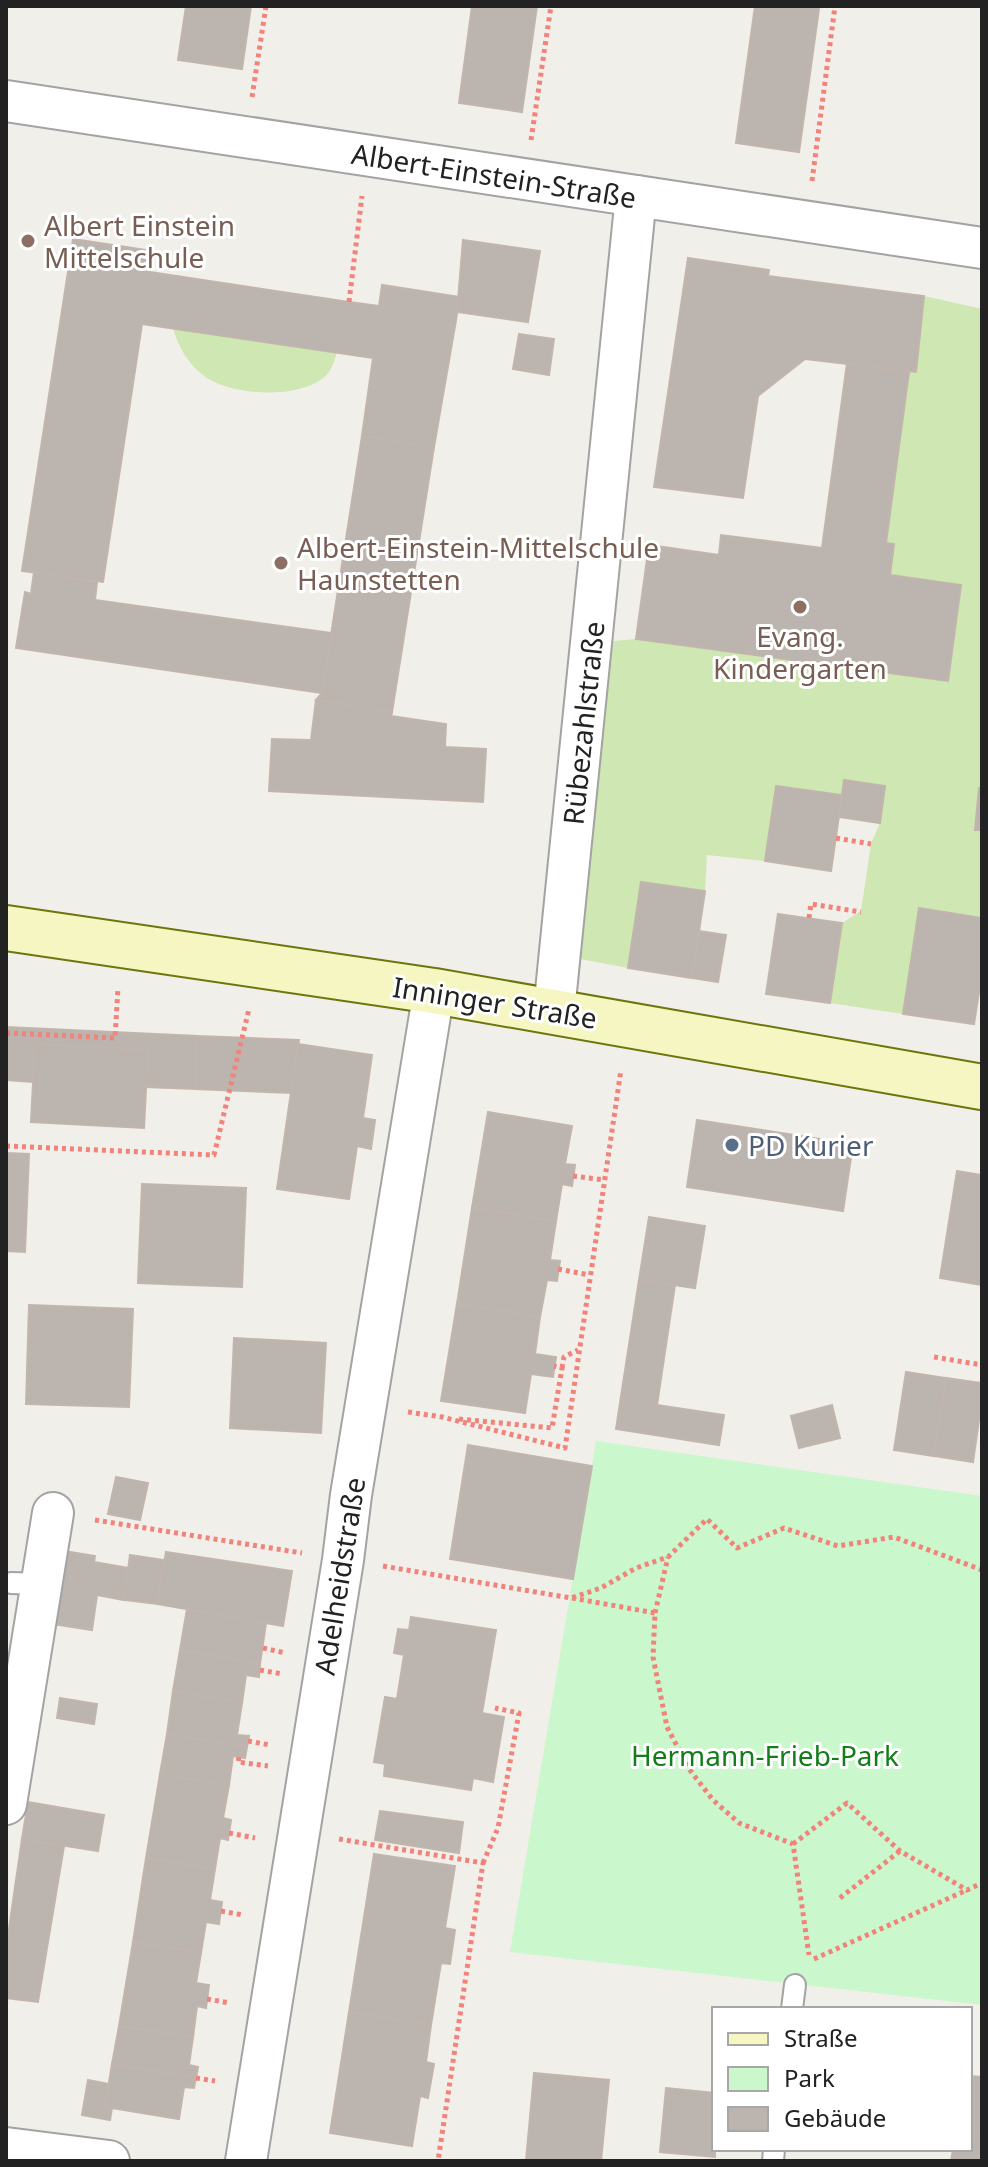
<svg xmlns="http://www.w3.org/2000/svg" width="988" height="2167" font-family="'Noto Sans',sans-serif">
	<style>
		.grass { fill: #cee7b3 }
		.park { fill: #cbf7cd }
		.building { fill: #bbb4af; stroke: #c2b5ac; stroke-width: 2 }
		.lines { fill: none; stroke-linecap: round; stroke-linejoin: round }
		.service-casing { stroke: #a3a3a3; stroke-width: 24 }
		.minor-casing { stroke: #a3a3a3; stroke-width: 44 }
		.secondary-casing { stroke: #6d760c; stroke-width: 48 }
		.path { stroke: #f2837a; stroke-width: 5; stroke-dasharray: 4 4; stroke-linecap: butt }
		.service { stroke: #fff; stroke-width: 20 }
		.minor { stroke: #fff; stroke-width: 40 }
		.secondary { stroke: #f5f6c2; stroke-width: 44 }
		.education-dot { fill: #8d6e63; stroke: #fff; stroke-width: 3 }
		.service-dot { fill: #5c6f8a; stroke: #fff; stroke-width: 3 }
		.labels { text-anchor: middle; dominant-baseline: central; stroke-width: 6; stroke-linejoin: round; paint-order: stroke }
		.street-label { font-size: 28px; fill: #222; stroke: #fff }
		.education-label { font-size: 28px; fill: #785e54; stroke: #fff; text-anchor: start }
		.service-label { font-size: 28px; fill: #4e5e75; stroke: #fff; text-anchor: start }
		.park-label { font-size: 28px; fill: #137d19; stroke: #fff }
	</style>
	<rect width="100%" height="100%" fill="#f1efe9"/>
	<g class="grass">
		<path d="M924 296 982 309V918L919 908 903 1014 830 1003 842 923 861 911 871 844 880 823 885 787 844 780 842 795 776 786 765 861 707 855 705 891 641 882 628 968 575 958 613 641 636 639 890 575 894 544 886 543 909 372 916 371Z"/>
		<path d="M173 328 337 352C334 362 331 373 322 379 294 399 230 396 203 375 188 364 178 346 173 328Z"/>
	</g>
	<path class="park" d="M596 1441 982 1496V2005L510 1952Z"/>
	<g class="building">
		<path d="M186 6H251L242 69 178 60Z"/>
		<path d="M472 6H537L522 112 459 103Z"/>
		<path d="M755 6H801L819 9 799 152 736 143Z"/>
		<path d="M73 239 153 251 150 272 349 302 379 306 382 285 460 297 434 447 362 436 373 358 142 324 103 582 22 571Z"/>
		<path d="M463 240 540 251 528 322 457 312Z"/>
		<path d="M688 258 769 270 768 276 924 296 916 372 805 359 758 396 743 498 654 487Z"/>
		<path d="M519 334 554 339 549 375 513 369Z"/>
		<path d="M847 363 909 372 886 543 894 544 890 575 961 585 948 681 636 639 649 545 719 555 721 535 822 548Z"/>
		<path d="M362 436 434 447 392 712 316 700 322 693Z"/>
		<path d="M34 572 97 582 95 600 332 633 322 693 16 648 25 592 31 594Z"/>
		<path d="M316 700 392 712 391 716 446 724 445 747 486 749 483 802 269 791 272 739 311 740Z"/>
		<path d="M844 780 885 786 880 823 839 817Z"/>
		<path d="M776 786 842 795 831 871 765 861Z"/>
		<path d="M979 788H982V830H975Z"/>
		<path d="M641 882 705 891 692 978 628 968Z"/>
		<path d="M919 908 982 918V973L974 1024 903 1014Z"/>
		<path d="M778 914 842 923 830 1003 766 994Z"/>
		<path d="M699 931 726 935 718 982 692 978Z"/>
		<path d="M6 1027 197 1036 195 1089 146 1087 148 1050 35 1044 33 1082 6 1080Z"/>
		<path d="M197 1036 299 1040 291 1093 195 1089Z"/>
		<path d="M35 1044 148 1050 144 1128 31 1122Z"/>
		<path d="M298 1044 372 1055 363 1118 375 1120 371 1149 357 1146 349 1199 277 1189Z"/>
		<path d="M488 1112 572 1126 565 1164 575 1165 572 1186 562 1184 556 1221 472 1208Z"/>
		<path d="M697 1120 853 1144 843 1211 687 1187Z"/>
		<path d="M6 1153 29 1154 25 1252 6 1251Z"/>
		<path d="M957 1171 982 1175V1285L940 1278Z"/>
		<path d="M142 1184 246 1188 242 1287 138 1283Z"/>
		<path d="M472 1208 556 1221 550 1260 560 1261 557 1281 547 1280 540 1317 457 1304Z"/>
		<path d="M649 1217 705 1226 695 1288 639 1280Z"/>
		<path d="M639 1280 675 1285 657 1405 724 1415 719 1445 616 1429Z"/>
		<path d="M457 1304 540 1317 535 1354 556 1357 553 1377 531 1374 525 1413 441 1401Z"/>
		<path d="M29 1305 133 1309 129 1407 26 1404Z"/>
		<path d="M234 1338 326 1343 321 1433 230 1428Z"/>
		<path d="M906 1372 946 1378 934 1456 894 1450Z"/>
		<path d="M946 1378 982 1383V1399L973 1462 934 1456Z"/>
		<path d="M832 1405 840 1438 799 1448 791 1416Z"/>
		<path d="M468 1445 592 1466 573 1579 450 1559Z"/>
		<path d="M116 1477 148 1483 140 1520 108 1514Z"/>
		<path d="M64 1551 95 1556 94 1562 129 1568 124 1600 97 1595 92 1630 52 1624Z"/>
		<path d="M166 1552 292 1571 283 1626 157 1604Z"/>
		<path d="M130 1555 164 1560 157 1604 124 1600Z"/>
		<path d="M187 1609 266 1623 260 1664 180 1650Z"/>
		<path d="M411 1617 496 1630 482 1713 504 1717 493 1782 473 1778 471 1790 384 1776 385 1764 374 1762 385 1697 397 1699 404 1655 394 1653 398 1629 409 1630Z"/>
		<path d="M180 1650 260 1664 259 1677 246 1675 242 1703 173 1691Z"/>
		<path d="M173 1691 242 1703 237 1735 249 1736 247 1747 167 1734Z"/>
		<path d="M60 1698 97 1704 94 1724 57 1718Z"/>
		<path d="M167 1734 247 1747 245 1758 233 1756 229 1785 160 1774Z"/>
		<path d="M160 1774 229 1785 223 1818 231 1820 228 1840 220 1838 215 1869 146 1858Z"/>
		<path d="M28 1802 104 1815 98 1851 22 1839Z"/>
		<path d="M380 1811 463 1822 459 1853 375 1840Z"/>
		<path d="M22 1839 64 1846 38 2002 6 1998V1949Z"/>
		<path d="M374 1854 455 1866 445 1928 455 1930 450 1964 441 1963 431 2025 349 2012Z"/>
		<path d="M146 1858 215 1869 210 1900 222 1902 219 1924 206 1922 201 1953 133 1942Z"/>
		<path d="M133 1942 201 1953 196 1983 209 1985 206 2008 197 2006 193 2037 119 2026Z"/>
		<path d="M349 2012 431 2025 426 2062 434 2064 428 2098 420 2096 412 2146 330 2133Z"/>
		<path d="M119 2026 193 2037 189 2065 198 2067 196 2078 112 2064Z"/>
		<path d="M112 2064 196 2078 194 2088 184 2087 179 2119 105 2107Z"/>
		<path d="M534 2073 609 2080 601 2161H526Z"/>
		<path d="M970 2076 982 2077V2132L970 2130Z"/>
		<path d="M88 2080 109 2084 105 2107 112 2108 110 2120 82 2115Z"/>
		<path d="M666 2088 714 2093 715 2157 660 2152Z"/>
		<path d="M970 2130 982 2132V2161H951L953 2149H970Z"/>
	</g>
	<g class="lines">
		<g class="service-casing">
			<g id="service">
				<path d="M11 1583 42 1584"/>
				<path d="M792 2009 795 1985"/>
				<path d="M773 2161 774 2149"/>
			</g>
		</g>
		<g class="minor-casing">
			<g id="minor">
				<path d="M6 101 982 248"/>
				<path d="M554 1011 636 196"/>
				<path d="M6 1804 53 1513"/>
				<path d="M6 2148 109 2161"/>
				<path d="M246 2161 343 1560 351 1495 434 991"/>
			</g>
		</g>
		<g class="secondary-casing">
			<path id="secondary" d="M6 928 434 991 982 1087"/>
		</g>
		<g class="path">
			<path d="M252 97 266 6"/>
			<path d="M531 140 551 6"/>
			<path d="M812 181 835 6"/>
			<path d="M349 302 362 196"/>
			<path d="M836 838 871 844"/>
			<path d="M809 918 811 904 861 912"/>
			<path d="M6 1033 115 1038 118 988"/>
			<path d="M6 1146 214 1155 249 1009"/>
			<path d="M573 1176 604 1180"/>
			<path d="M558 1269 589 1275"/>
			<path d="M934 1357 982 1365"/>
			<path d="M562 1368 564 1357 578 1350"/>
			<path d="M408 1412 442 1417 565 1448 621 1070"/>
			<path d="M459 1419 552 1428 562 1368 554 1366"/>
			<path d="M95 1520 302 1553"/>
			<path d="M383 1566 571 1598 601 1588 636 1568 668 1557 707 1519 737 1548 784 1528 838 1546 894 1537 982 1570"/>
			<path d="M572 1598 655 1613 653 1657 667 1727 689 1769 713 1800 739 1823 793 1844 809 1955"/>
			<path d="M655 1613 668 1557"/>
			<path d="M263 1648 285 1653"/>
			<path d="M260 1670 282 1674"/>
			<path d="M248 1741 270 1745"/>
			<path d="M239 1757 238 1762 268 1766"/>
			<path d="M229 1833 255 1838"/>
			<path d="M339 1839 483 1863 438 2161"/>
			<path d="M793 1844 847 1803 900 1851 967 1890 982 1883"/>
			<path d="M483 1863 498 1828 519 1713 495 1708"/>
			<path d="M840 1898 900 1851"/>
			<path d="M221 1911 243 1915"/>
			<path d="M814 1959 967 1890"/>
			<path d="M207 1999 230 2003"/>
			<path d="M196 2078 215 2081"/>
		</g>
		<use href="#service" class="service"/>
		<use href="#minor" class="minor"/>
		<use href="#secondary" class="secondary"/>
	</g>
	<g class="education-dot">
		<circle cx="28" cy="241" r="8"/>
		<circle cx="281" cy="563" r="8"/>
		<circle cx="800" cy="607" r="8"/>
	</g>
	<circle class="service-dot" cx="732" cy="1145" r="8"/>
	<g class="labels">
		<g class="street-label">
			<text transform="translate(494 175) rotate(9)">Albert-Einstein-Straße</text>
			<text transform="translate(583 723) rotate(-84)">Rübezahlstraße</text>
			<text transform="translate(495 1002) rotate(9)">Inninger Straße</text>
			<text transform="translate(339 1576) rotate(-81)">Adelheidstraße</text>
		</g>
		<g class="education-label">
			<text x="44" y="225">Albert Einstein<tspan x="44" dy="32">Mittelschule</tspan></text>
			<text x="297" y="547">Albert-Einstein-Mittelschule<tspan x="297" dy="32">Haunstetten</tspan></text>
			<text x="800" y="636" text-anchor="middle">Evang.<tspan x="800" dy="32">Kindergarten</tspan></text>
		</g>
		<g class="service-label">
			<text x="748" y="1145">PD Kurier</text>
		</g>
		<g class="park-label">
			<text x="765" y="1755">Hermann-Frieb-Park</text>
		</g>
	</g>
	<rect width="988" height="2167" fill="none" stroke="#222222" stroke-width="16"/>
	<rect x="712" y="2007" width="260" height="144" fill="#ffffff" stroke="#a7a7a7" stroke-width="2"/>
	<rect x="728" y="2033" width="40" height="12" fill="#f5f6c2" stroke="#a7a7a7" stroke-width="2"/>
	<text x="784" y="2047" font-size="24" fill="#222222">Straße</text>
	<rect x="728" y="2067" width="40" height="24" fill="#cbf7cd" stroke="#a7a7a7" stroke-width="2"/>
	<text x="784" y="2087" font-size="24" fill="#222222">Park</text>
	<rect x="728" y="2107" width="40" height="24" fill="#bbb4af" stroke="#a7a7a7" stroke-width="2"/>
	<text x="784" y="2127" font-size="24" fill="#222222">Gebäude</text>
</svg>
